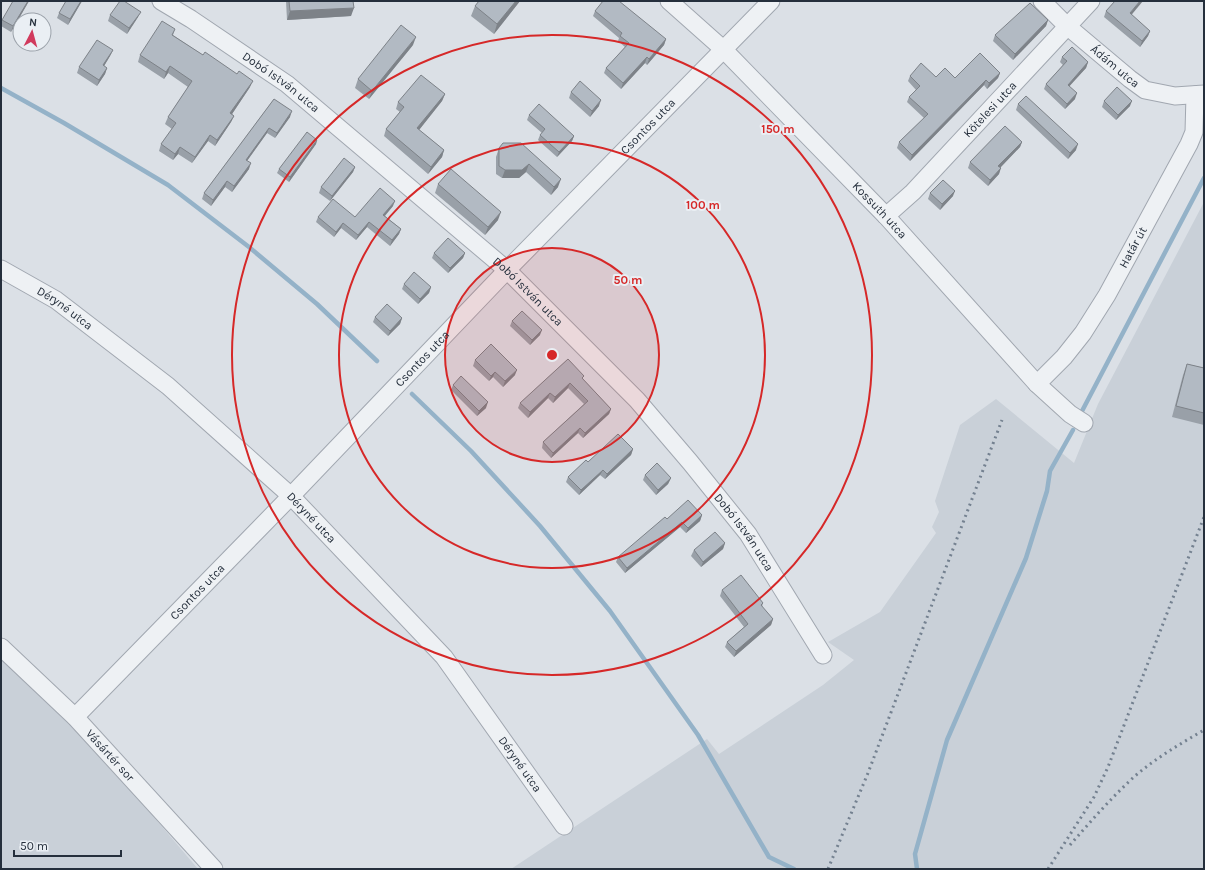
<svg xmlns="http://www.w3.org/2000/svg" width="1205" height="870" font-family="Karla,sans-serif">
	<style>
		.built { fill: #c9d0d8 }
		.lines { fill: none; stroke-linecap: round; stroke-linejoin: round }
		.stream { stroke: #94b2c8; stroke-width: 4.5 }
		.minor-casing { stroke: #a1a7b0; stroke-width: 19 }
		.minor { stroke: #eef1f4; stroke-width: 17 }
		.rail { stroke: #748190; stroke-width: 3; stroke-dasharray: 2 4; stroke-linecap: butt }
		.wall { fill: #99a0a8 }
		.shaded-wall { fill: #7d8288 }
		.building { fill: #b2bac3; stroke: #7d8288 }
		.ring { fill: none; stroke: #d62828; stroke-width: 2 }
		.labels { text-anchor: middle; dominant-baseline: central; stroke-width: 4; stroke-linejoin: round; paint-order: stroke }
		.street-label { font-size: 12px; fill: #252f3c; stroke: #eaeff4 }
		.centre { fill: #d62828; stroke: #eaeff4; stroke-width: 2 }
		.ring-label { font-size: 12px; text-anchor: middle; font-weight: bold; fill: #d62828; stroke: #eaeff4; stroke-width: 4; stroke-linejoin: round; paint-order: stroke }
	</style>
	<rect width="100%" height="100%" fill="#dbe0e6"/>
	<g class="built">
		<path d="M1204 202V869H511L707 739 719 754 823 685 854 660 828 642 880 612 936 533 932 527 939 512 935 501 960 425 996 399 1074 463 1098 404Z"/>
		<path d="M1 658 74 723 198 869H1Z"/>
	</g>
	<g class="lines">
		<g class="stream">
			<path d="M1 88 64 123 168 185 249 247 317 304 377 361"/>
			<path d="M412 394 471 451 540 526 610 611 698 735 769 857 794 869"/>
			<path d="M1081 413 1204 178"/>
			<path d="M917 869 915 854 947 740 1026 558 1047 491 1050 471 1073 430"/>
		</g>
		<g class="minor-casing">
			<g id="minor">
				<path id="s1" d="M161 1 191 19 287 84 507 270 637 400 690 462 748 534 823 655"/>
				<path id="s2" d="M669 1 723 49 886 216 1037 384 1070 414 1084 423"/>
				<path id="s3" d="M1042 1 1067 26 1130 79 1145 90 1175 96 1204 94"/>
				<path id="s4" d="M886 216 913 192 1091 1"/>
				<path id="s5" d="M1 269 56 300 168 386 291 496 444 657 564 826"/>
				<path id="s6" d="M1037 384 1064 357 1083 333 1107 295 1189 144 1194 132 1195 95"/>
				<path id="s7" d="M1 647 75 717 214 869"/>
				<path id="s8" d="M75 717 291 496 507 270 771 1"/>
			</g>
		</g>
		<use href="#minor" class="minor"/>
		<g class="rail">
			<path d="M1070 845C1091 821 1112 797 1135 776 1156 758 1180 744 1204 730"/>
			<path d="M828 869 868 773 1002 420"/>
			<path d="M1048 869 1094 797 1108 767 1204 517"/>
		</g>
	</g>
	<g class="wall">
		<path d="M29 1 11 32 1 26V22L2 20Z"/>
		<path d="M82 1 68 25 57 18 59 13Z"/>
		<path d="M286 1H353L351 16 287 20Z"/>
		<path d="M479 1H520L494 34 471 16 475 6Z"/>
		<path d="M595 11 666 39 664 45 647 65 645 63 621 89 604 73 606 68 625 47 618 41 619 38 593 16Z"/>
		<path d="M1106 11 1131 15 1150 31 1148 36 1140 47 1104 17Z"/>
		<path d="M110 15 138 17 127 34 108 21Z"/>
		<path d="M1048 20 1046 26 1013 60 993 41 995 35Z"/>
		<path d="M175 29 173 35 250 87 232 114 234 116 231 122 215 146 208 141 192 163 178 154 173 160 159 151 161 144 172 129 165 124 168 117 188 87 168 73 164 79 138 62 140 55Z"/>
		<path d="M413 45 369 99 355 88 358 79Z"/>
		<path d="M113 50 110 56 104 66 107 68 105 74 97 86 77 73 79 67Z"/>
		<path d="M1062 57 1088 62 1086 68 1069 86 1075 99 1065 109 1044 89 1046 84 1063 65 1060 62Z"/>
		<path d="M1000 73 998 78 987 89 984 85 910 161 897 148 899 142 924 118 907 102 909 97 916 90 908 81 910 76 955 78Z"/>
		<path d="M571 92 599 106 590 117 569 98Z"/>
		<path d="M445 94 442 101 419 130 444 150 442 157 428 174 384 136 386 129 400 112 396 109 398 102Z"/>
		<path d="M274 99 290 117 275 138 267 133 247 161 249 169 232 192 225 187 211 206 202 199 204 193Z"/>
		<path d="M1104 101 1130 106 1116 120 1102 107Z"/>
		<path d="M1018 104 1076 150 1068 159 1016 110Z"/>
		<path d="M529 115 574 136 572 141 557 157 538 140 540 135 542 133 527 120Z"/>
		<path d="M317 140 316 144 289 182 277 173 279 169Z"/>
		<path d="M1022 142 1020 147 1000 168 999 174 988 186 968 168 970 162Z"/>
		<path d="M503 143 558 187 551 195 526 172 519 178H502L496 174V157L499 148Z"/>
		<path d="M355 167 353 172 330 201 319 193 321 187Z"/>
		<path d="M438 184 498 220 485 235 435 193Z"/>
		<path d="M930 193 953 196 940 210 928 199Z"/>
		<path d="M393 206 385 216 401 229 399 234 390 246 367 227 356 240 341 228 334 237 316 222 318 217H355Z"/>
		<path d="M434 253H465L463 258 448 273 432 258Z"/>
		<path d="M404 284 431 287 429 293 418 304 402 289Z"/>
		<path d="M375 317 402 318 400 324 388 336 373 322Z"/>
		<path d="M512 321 540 335 530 345 510 326Z"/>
		<path d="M568 359 583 379 611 409 609 414 583 438 578 433 551 458 542 448 543 442 584 404 568 388 553 403 548 398 528 418 518 408 520 403Z"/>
		<path d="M475 360 515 375 503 387 493 377 489 381 473 366Z"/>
		<path d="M1187 364 1204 368V425L1172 417 1183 375Z"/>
		<path d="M453 385 486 408 477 416 451 390Z"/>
		<path d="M633 449 631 455 605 479 600 475 579 495 566 482 568 477 588 462Z"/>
		<path d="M645 475 671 478 668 484 656 495 643 480Z"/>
		<path d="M702 515 700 521 686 533 680 527 625 573 616 562 618 557 667 519Z"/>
		<path d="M725 543 723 549 701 567 691 556 694 550Z"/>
		<path d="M722 590 763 603 762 607 773 619 771 625 734 657 725 647 727 642 744 627 720 596Z"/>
	</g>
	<g class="shaded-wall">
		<path d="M28 1H29L11 32 13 26Z"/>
		<path d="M81 1H82L68 25 70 19Z"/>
		<path d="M516 1H520L494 34 497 24Z"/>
		<path d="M1140 1H1143L1128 19 1130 13Z"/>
		<path d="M354 8 351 16 287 20 290 11Z"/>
		<path d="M141 12 138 17 127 34 129 28Z"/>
		<path d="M1048 20 1046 26 1013 60 1015 54Z"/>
		<path d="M1150 31 1148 36 1140 47 1142 41Z"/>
		<path d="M416 37 413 45 369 99 372 91Z"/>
		<path d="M666 39 664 45 647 65 649 59Z"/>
		<path d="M113 50 110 56 101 71 103 65Z"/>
		<path d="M647 57 645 63 621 89 623 83Z"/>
		<path d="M1088 62 1086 68 1066 90 1068 85Z"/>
		<path d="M170 66 168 73 164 79 166 72Z"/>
		<path d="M107 68 105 74 97 86 99 80Z"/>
		<path d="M1000 73 998 78 987 89 989 83Z"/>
		<path d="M986 80 984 85 910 161 912 155Z"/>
		<path d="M253 81 250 87 228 120 230 113Z"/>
		<path d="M1077 93 1075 99 1065 109 1067 104Z"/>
		<path d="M445 94 442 101 415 135 417 128Z"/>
		<path d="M601 100 599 106 590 117 592 111Z"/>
		<path d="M1132 101 1130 106 1116 120 1118 115Z"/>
		<path d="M292 111 290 117 275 138 277 133Z"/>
		<path d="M234 116 231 122 215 146 217 140Z"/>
		<path d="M269 128 267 133 244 165 246 160Z"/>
		<path d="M210 135 208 141 192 163 195 157Z"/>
		<path d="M574 136 572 141 557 157 559 152Z"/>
		<path d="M317 140 316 144 289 182 290 177Z"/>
		<path d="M1022 142 1020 147 996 172 998 166Z"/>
		<path d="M1078 144 1076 150 1068 159 1070 153Z"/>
		<path d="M180 147 178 154 173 160 175 154Z"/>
		<path d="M444 150 442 157 428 174 431 167Z"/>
		<path d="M251 163 249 169 232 192 234 186Z"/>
		<path d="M529 164 526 172 519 178H502L505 170Z"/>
		<path d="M355 167 353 172 330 201 332 196Z"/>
		<path d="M1001 168 999 174 988 186 990 180Z"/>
		<path d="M561 179 558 187 551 195 554 187Z"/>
		<path d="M227 181 225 187 211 206 213 200Z"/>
		<path d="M955 191 953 196 940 210 942 204Z"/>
		<path d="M395 201 393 206 381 220 383 215Z"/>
		<path d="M501 212 498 220 485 235 488 227Z"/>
		<path d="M369 222 367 227 356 240 358 235Z"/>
		<path d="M343 223 341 228 334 237 336 232Z"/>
		<path d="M401 229 399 234 390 246 392 240Z"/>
		<path d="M465 253 463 258 448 273 450 268Z"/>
		<path d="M431 287 429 293 418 304 420 299Z"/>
		<path d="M402 318 400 324 388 336 390 331Z"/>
		<path d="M542 330 540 335 530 345 532 340Z"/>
		<path d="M517 370 515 375 503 387 505 381Z"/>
		<path d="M495 372 493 377 489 381 491 376Z"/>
		<path d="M570 383 568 388 553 403 555 397Z"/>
		<path d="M550 393 548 398 528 418 530 412Z"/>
		<path d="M488 402 486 408 477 416 479 411Z"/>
		<path d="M611 409 609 414 583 438 585 433Z"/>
		<path d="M580 428 578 433 551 458 553 453Z"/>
		<path d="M633 449 631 455 605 479 607 474Z"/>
		<path d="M603 470 600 475 579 495 581 490Z"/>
		<path d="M671 478 668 484 656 495 658 490Z"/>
		<path d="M702 515 700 521 686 533 688 528Z"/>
		<path d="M682 522 680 527 625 573 627 568Z"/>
		<path d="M725 543 723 549 701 567 703 562Z"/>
		<path d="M773 619 771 625 734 657 736 651Z"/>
	</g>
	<g class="building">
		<path d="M13 1H28L13 26 2 20Z"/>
		<path d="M66 1H81L70 19 59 13Z"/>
		<path d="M120 1H124L141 12 129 28 110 15Z"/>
		<path d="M289 1H353L354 8 290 11Z"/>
		<path d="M479 1H516L497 24 475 6Z"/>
		<path d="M603 1H619L666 39 649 59 647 57 623 83 606 68 629 43 620 36 622 33 595 11Z"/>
		<path d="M1115 1H1140L1130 13 1150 31 1142 41 1106 11Z"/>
		<path d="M1030 3 1048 20 1015 54 995 35Z"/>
		<path d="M162 21 175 29 172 35 203 55 205 52 237 74 239 71 253 81 230 113 234 116 217 140 210 135 195 157 180 147 175 154 161 144 176 123 168 117 192 81 170 66 166 72 140 55Z"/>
		<path d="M401 25 416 37 372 91 358 79Z"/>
		<path d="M97 40 113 50 103 65 107 68 99 80 79 67Z"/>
		<path d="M1072 47 1088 62 1068 85 1077 93 1067 104 1046 84 1067 61 1062 57Z"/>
		<path d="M980 53 1000 73 989 83 986 80 912 155 899 142 928 114 909 97 920 86 910 76 921 63 936 77 945 68 955 78Z"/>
		<path d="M421 75 445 94 417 128 444 150 431 167 386 129 404 107 398 102Z"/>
		<path d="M580 81 601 100 592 111 571 92Z"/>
		<path d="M1117 87 1132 101 1118 115 1104 101Z"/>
		<path d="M1026 96 1078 144 1070 153 1018 104Z"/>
		<path d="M274 99 292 111 277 133 269 128 246 160 251 163 234 186 227 181 213 200 204 193Z"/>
		<path d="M539 104 574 136 559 152 540 135 545 129 529 115Z"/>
		<path d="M1005 126 1022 142 998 166 1001 168 990 180 970 162Z"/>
		<path d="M307 132 317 140 290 177 279 169Z"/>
		<path d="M503 143H521L561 179 554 187 529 164 522 170H505L499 166V148Z"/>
		<path d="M344 158 355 167 332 196 321 187Z"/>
		<path d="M451 169 501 212 488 227 438 184Z"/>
		<path d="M943 180 955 191 942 204 930 193Z"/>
		<path d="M380 188 395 201 383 215 401 229 392 240 369 222 358 235 343 223 336 232 318 217 333 199 355 217Z"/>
		<path d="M448 238 465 253 450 268 434 253Z"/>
		<path d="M414 272 431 287 420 299 404 284Z"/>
		<path d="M387 304 402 318 390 331 375 317Z"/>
		<path d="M522 311 542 330 532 340 512 321Z"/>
		<path d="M491 344 517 370 505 381 495 372 491 376 475 360Z"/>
		<path d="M568 359 584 376 582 378 611 409 585 433 580 428 553 453 543 442 588 401 570 383 555 397 550 393 530 412 520 403Z"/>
		<path d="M1187 364 1204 368V413L1176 406Z"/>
		<path d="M461 376 488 402 479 411 453 385Z"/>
		<path d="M618 434 633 449 607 474 603 470 581 490 568 477 586 460 588 462Z"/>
		<path d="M657 463 671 478 658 490 645 475Z"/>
		<path d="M688 500 702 515 688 528 682 522 627 568 618 557 665 517 667 519Z"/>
		<path d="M715 532 725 543 703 562 694 550Z"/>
		<path d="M741 575 763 603 761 605 773 619 736 651 727 642 748 624 722 590Z"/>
	</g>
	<circle cx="552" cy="355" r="107" fill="#d62828" fill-opacity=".12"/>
	<g class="ring">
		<circle cx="552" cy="355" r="107"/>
		<circle cx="552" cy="355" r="213"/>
		<circle cx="552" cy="355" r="320"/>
	</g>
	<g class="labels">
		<g class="street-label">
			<text stroke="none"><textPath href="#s3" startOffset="98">Ádám utca</textPath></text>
			<text stroke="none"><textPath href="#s1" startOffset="145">Dobó István utca</textPath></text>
			<text stroke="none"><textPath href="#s4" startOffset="149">Kötelesi utca</textPath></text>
			<text stroke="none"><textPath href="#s8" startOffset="823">Csontos utca</textPath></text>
			<text stroke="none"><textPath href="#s2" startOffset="297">Kossuth utca</textPath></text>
			<text stroke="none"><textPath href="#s6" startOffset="168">Határ út</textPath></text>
			<text stroke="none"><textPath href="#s1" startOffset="469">Dobó István utca</textPath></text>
			<text stroke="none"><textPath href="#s5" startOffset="75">Déryné utca</textPath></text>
			<text stroke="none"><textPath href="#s8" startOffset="499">Csontos utca</textPath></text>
			<text stroke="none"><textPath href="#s5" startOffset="399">Déryné utca</textPath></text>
			<text stroke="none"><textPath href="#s1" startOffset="793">Dobó István utca</textPath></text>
			<text stroke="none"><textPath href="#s8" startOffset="175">Csontos utca</textPath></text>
			<text stroke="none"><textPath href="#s7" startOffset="154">Vásártér sor</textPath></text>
			<text stroke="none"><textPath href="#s5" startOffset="723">Déryné utca</textPath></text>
		</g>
	</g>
	<circle cx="552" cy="355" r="6" class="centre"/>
	<g class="ring-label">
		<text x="778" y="133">150 m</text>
		<text x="703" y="209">100 m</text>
		<text x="628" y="284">50 m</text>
	</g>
	<rect width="1205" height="870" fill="none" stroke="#252f3c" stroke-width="4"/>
	<g transform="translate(32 32) rotate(6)"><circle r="19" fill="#eaeff4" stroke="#9ba2aa"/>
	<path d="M0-3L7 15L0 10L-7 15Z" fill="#d13a5d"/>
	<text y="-6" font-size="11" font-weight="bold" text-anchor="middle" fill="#252f3c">N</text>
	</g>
	<path d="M14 850v6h107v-6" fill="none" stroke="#252f3c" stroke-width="2"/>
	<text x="20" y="850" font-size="12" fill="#252f3c" stroke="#eaeff4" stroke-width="3" paint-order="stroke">50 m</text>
</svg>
